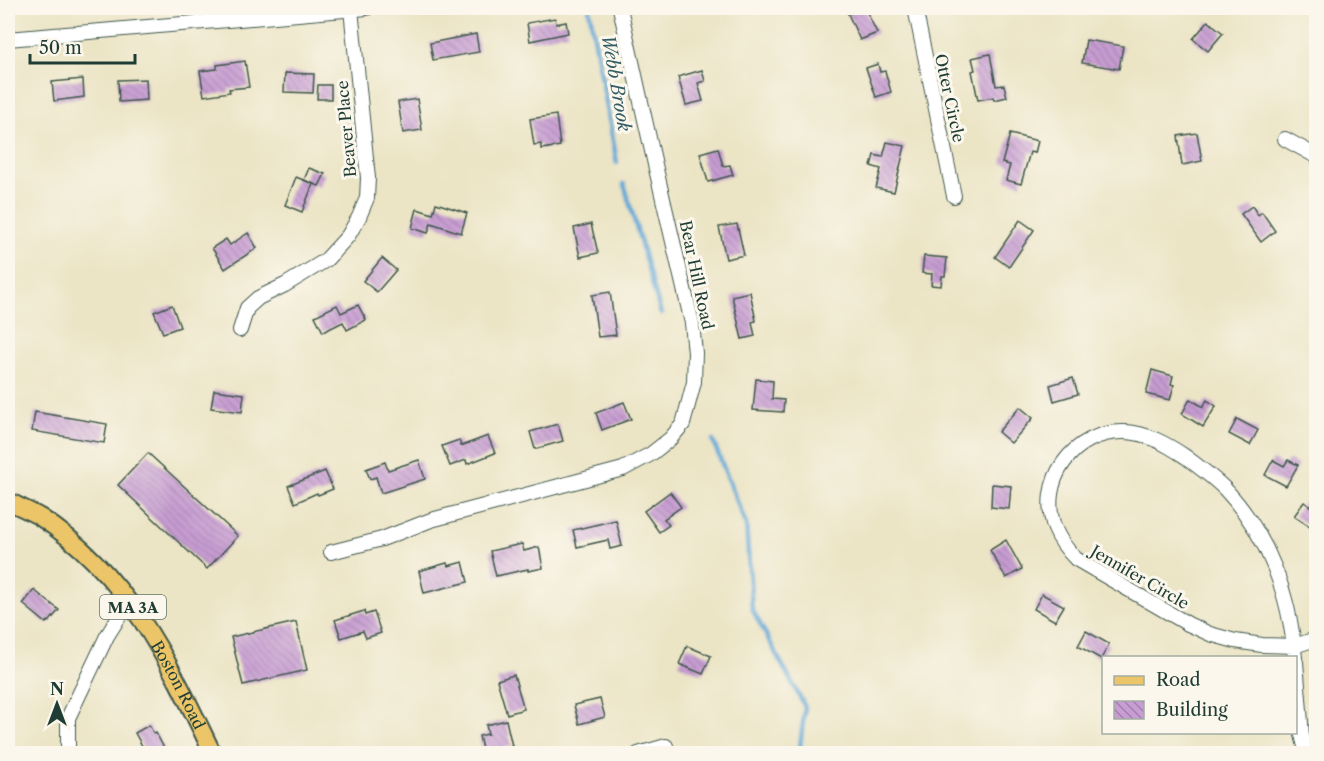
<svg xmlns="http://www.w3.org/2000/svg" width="1324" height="761" font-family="'Libre Caslon Text',serif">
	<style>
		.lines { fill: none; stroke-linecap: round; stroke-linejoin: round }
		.stream { stroke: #60a7d6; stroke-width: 4.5 }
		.building { fill: url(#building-back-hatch) }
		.minor-casing { stroke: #3e564a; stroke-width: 16 }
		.major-casing { stroke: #3e564a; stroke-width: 20 }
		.minor { stroke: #fff; stroke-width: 14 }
		.major { stroke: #edc569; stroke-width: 16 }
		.labels { text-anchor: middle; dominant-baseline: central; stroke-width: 6; stroke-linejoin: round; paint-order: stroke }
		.shield { fill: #fbf7ec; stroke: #61756b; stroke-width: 1.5 }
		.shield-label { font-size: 15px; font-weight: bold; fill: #1f3d34 }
		.street-label { font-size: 16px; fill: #1f3d34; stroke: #fbf7ec }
		.water-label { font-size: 18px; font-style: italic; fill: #325d65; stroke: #fbf7ec }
	</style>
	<defs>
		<pattern id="building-back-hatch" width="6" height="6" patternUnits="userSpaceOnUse" patternTransform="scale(1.5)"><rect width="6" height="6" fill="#c89dd3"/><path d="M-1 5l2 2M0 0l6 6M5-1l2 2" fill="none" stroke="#a281ac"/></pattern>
	</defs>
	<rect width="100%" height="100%" fill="#fbf7ec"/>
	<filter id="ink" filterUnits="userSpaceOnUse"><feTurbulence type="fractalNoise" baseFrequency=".0167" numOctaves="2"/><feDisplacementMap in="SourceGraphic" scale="12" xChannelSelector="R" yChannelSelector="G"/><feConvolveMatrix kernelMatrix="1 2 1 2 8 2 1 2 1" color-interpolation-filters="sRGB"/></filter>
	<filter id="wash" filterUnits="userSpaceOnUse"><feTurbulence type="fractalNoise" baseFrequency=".008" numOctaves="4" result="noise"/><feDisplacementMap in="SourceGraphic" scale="24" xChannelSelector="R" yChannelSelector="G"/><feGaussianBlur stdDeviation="1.35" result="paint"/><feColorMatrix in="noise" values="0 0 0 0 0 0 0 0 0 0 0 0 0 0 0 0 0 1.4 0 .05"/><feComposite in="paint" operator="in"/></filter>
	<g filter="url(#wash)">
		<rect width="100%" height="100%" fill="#ebe4c5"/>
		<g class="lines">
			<g class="stream">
				<path d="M589 8 617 163"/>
				<path d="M624 184 661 314"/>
				<path d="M713 441 746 524 752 609 805 707 799 754"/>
			</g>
		</g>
		<g id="blocks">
			<g class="building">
				<path d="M862 8H865L877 33 860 40 848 14Z"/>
				<path d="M555 18 556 24 566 22 568 33 530 41 527 23Z"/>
				<path d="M1208 21 1223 33 1208 51 1193 39Z"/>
				<path d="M476 34 479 52 433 60 430 43Z"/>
				<path d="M1086 40 1123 46 1119 69 1082 63Z"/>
				<path d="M990 54 996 86 1004 85 1007 97 994 100 993 97 978 100 972 71 975 70 972 58Z"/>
				<path d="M245 61 249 87 229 89 230 92 204 96 200 71 217 69V65Z"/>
				<path d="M878 64 880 72 885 71 891 92 876 97 866 68Z"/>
				<path d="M702 70 705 81 698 83 703 101 686 105 678 77Z"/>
				<path d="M285 73 314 74 313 93 284 92Z"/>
				<path d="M83 79 84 97 54 101 52 82Z"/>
				<path d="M146 79 147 100 119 102 118 80Z"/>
				<path d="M318 85H331V99H317Z"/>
				<path d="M417 99 422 130 403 133 398 102Z"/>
				<path d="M556 115 560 146 541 149V144L534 145 530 119Z"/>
				<path d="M1197 133 1202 161 1182 165 1178 136Z"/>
				<path d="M1010 134 1038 141 1035 153 1030 152 1021 184 1006 180 1010 165 1002 163Z"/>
				<path d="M887 142 905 146 894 192 876 188 881 169 871 166 874 155 883 157Z"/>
				<path d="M718 148 723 166 730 165 733 175 708 182 700 153Z"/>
				<path d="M309 168 325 174 319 186 304 180Z"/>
				<path d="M296 177 313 184 302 212 285 205Z"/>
				<path d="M436 203 467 213 461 233 431 223 428 233 412 228 417 209 433 214Z"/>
				<path d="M1252 206 1258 215 1262 212 1275 231 1261 242 1241 214Z"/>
				<path d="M1020 220 1034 230 1009 267 995 257Z"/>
				<path d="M591 224 598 253 580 257 574 228Z"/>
				<path d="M737 224 744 255 726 259 719 227Z"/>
				<path d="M248 233 257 248 225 269 212 248 226 239 230 245Z"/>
				<path d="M924 256 947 258 945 276H942L941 286 931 285 932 274 922 273Z"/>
				<path d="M382 258 396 270 377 292 363 281Z"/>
				<path d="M610 292 616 335 598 337 592 295Z"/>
				<path d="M750 292 756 321 752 322 755 336 742 339 732 296Z"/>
				<path d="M172 305 180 327 163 333 154 312Z"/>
				<path d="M337 305 341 313 358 305 366 320 347 330 343 322 323 332 315 316Z"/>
				<path d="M1152 370 1173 376 1171 384 1174 385 1170 400 1146 394Z"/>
				<path d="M1073 378 1078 394 1054 401 1050 385Z"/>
				<path d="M756 379 773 381 772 399 784 400 783 412 753 410Z"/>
				<path d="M214 390 244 394 242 412 211 408Z"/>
				<path d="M1190 399 1203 407 1207 400 1216 406 1203 427 1182 414Z"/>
				<path d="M624 402 631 419 602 430 596 413Z"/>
				<path d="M1020 407 1033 418 1011 443 998 432Z"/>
				<path d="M35 412 107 424 104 443 32 431Z"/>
				<path d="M1237 419 1258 430 1250 445 1229 434Z"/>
				<path d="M558 424 563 441 535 449 530 432Z"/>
				<path d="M488 436 495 453 467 464 466 460 450 466 442 446 459 440 461 446Z"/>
				<path d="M148 453 238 536 207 569 118 485Z"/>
				<path d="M419 460 425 479 381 493 376 477 370 479 366 469 385 462 388 470Z"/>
				<path d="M1273 460 1284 466 1288 460 1298 465 1286 486 1265 475Z"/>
				<path d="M325 471 333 489 318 495 317 493 295 503 288 486Z"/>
				<path d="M992 484 1011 486 1009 509 991 507Z"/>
				<path d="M670 492 681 507 664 519 669 525 659 532 644 511Z"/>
				<path d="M1304 502 1317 511V531L1294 516Z"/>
				<path d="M616 520 622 546 610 549 608 540 577 547 573 530Z"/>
				<path d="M1006 540 1022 569 1006 578 990 550Z"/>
				<path d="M522 544 524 551 539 547 543 568 528 571V569L496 576 490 551Z"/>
				<path d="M463 562 468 582 424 593 419 571 447 563 448 566Z"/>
				<path d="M34 590 59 610 49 622 48 621 46 623 23 604Z"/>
				<path d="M1042 594 1064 606 1055 621 1034 609Z"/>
				<path d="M364 611 365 615 374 612 381 633 366 638 363 631 341 638 335 620Z"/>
				<path d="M296 622 307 670 243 685 231 637Z"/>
				<path d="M1086 631 1109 644 1101 659 1078 646Z"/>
				<path d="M687 646 711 656 703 674 679 664Z"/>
				<path d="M514 675 524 709 507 714 497 680Z"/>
				<path d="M600 699 605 717 579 724 574 705Z"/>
				<path d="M506 720 512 746 483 753 479 736 488 734 486 725Z"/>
				<path d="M149 725 154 734 156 733 165 750 159 753H146L135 733Z"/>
			</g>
		</g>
	</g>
	<g filter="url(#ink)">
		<use href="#blocks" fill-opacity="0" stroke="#3e564a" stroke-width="1.5"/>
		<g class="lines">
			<g class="minor-casing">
				<g id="minor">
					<path d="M915 8 954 196"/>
					<path d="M8 39 367 8"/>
					<path d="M1285 139 1316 156"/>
					<path d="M240 330 247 308 258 298 285 285 326 260 348 236 359 217 367 198 368 178 351 9"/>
					<path d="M331 552 382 539 431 520 623 469 651 454 670 439 683 424 694 382 695 353 692 323 656 169 620 8"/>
					<path d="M1295 658C1290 595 1268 535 1225 489 1213 477 1199 467 1186 457 1168 445 1146 432 1124 432 1073 431 1037 482 1055 529 1060 541 1067 550 1076 559L1188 624 1210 634 1235 641 1262 645 1294 646 1316 639"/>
					<path d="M1296 662 1302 735 1307 754"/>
					<path d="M68 754V718L107 636 129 601"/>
					<path d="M638 754 666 746"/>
				</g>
			</g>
			<g class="major-casing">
				<g id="major">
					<path id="s1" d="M8 501C18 506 30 511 40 517 129 575 169 662 213 754"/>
				</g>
			</g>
			<use href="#minor" class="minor"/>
			<use href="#major" class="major"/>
		</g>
	</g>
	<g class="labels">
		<rect class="shield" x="100" y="595" width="66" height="24" rx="4.5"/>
		<g class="shield-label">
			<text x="133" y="607">MA 3A</text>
		</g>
		<g class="street-label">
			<text transform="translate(950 98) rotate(78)">Otter Circle</text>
			<text transform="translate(346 129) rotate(-95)">Beaver Place</text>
			<text transform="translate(697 275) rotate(78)">Bear Hill Road</text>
			<text transform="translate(1140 577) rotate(30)">Jennifer Circle</text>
			<text stroke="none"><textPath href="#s1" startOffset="256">Boston Road</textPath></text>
		</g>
		<g class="water-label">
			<text transform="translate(616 83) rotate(80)">Webb Brook</text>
		</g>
	</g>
	<rect width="1324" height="761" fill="none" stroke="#fbf7ec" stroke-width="30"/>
	<rect x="1102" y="656" width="195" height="78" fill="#fbf7ec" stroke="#a3ada2" stroke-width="1.5"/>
	<rect x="1114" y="676" width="30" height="9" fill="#edc569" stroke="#a3ada2" stroke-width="1.5"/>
	<text x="1156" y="686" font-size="18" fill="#1f3d34">Road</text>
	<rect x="1114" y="701" width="30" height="18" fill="url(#building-back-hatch)" stroke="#a3ada2" stroke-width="1.5"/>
	<text x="1156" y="716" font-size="18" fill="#1f3d34">Building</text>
	<g transform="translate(57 704)" stroke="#fbf7ec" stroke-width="4.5" paint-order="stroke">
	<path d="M0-4.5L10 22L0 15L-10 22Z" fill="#1f3d34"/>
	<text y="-9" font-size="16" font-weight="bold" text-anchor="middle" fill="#1f3d34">N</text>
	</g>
	<path d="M30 54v9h105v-9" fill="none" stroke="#1f3d34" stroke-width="3"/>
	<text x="39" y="54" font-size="18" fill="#1f3d34" stroke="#fbf7ec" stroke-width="4.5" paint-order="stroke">50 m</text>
</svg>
